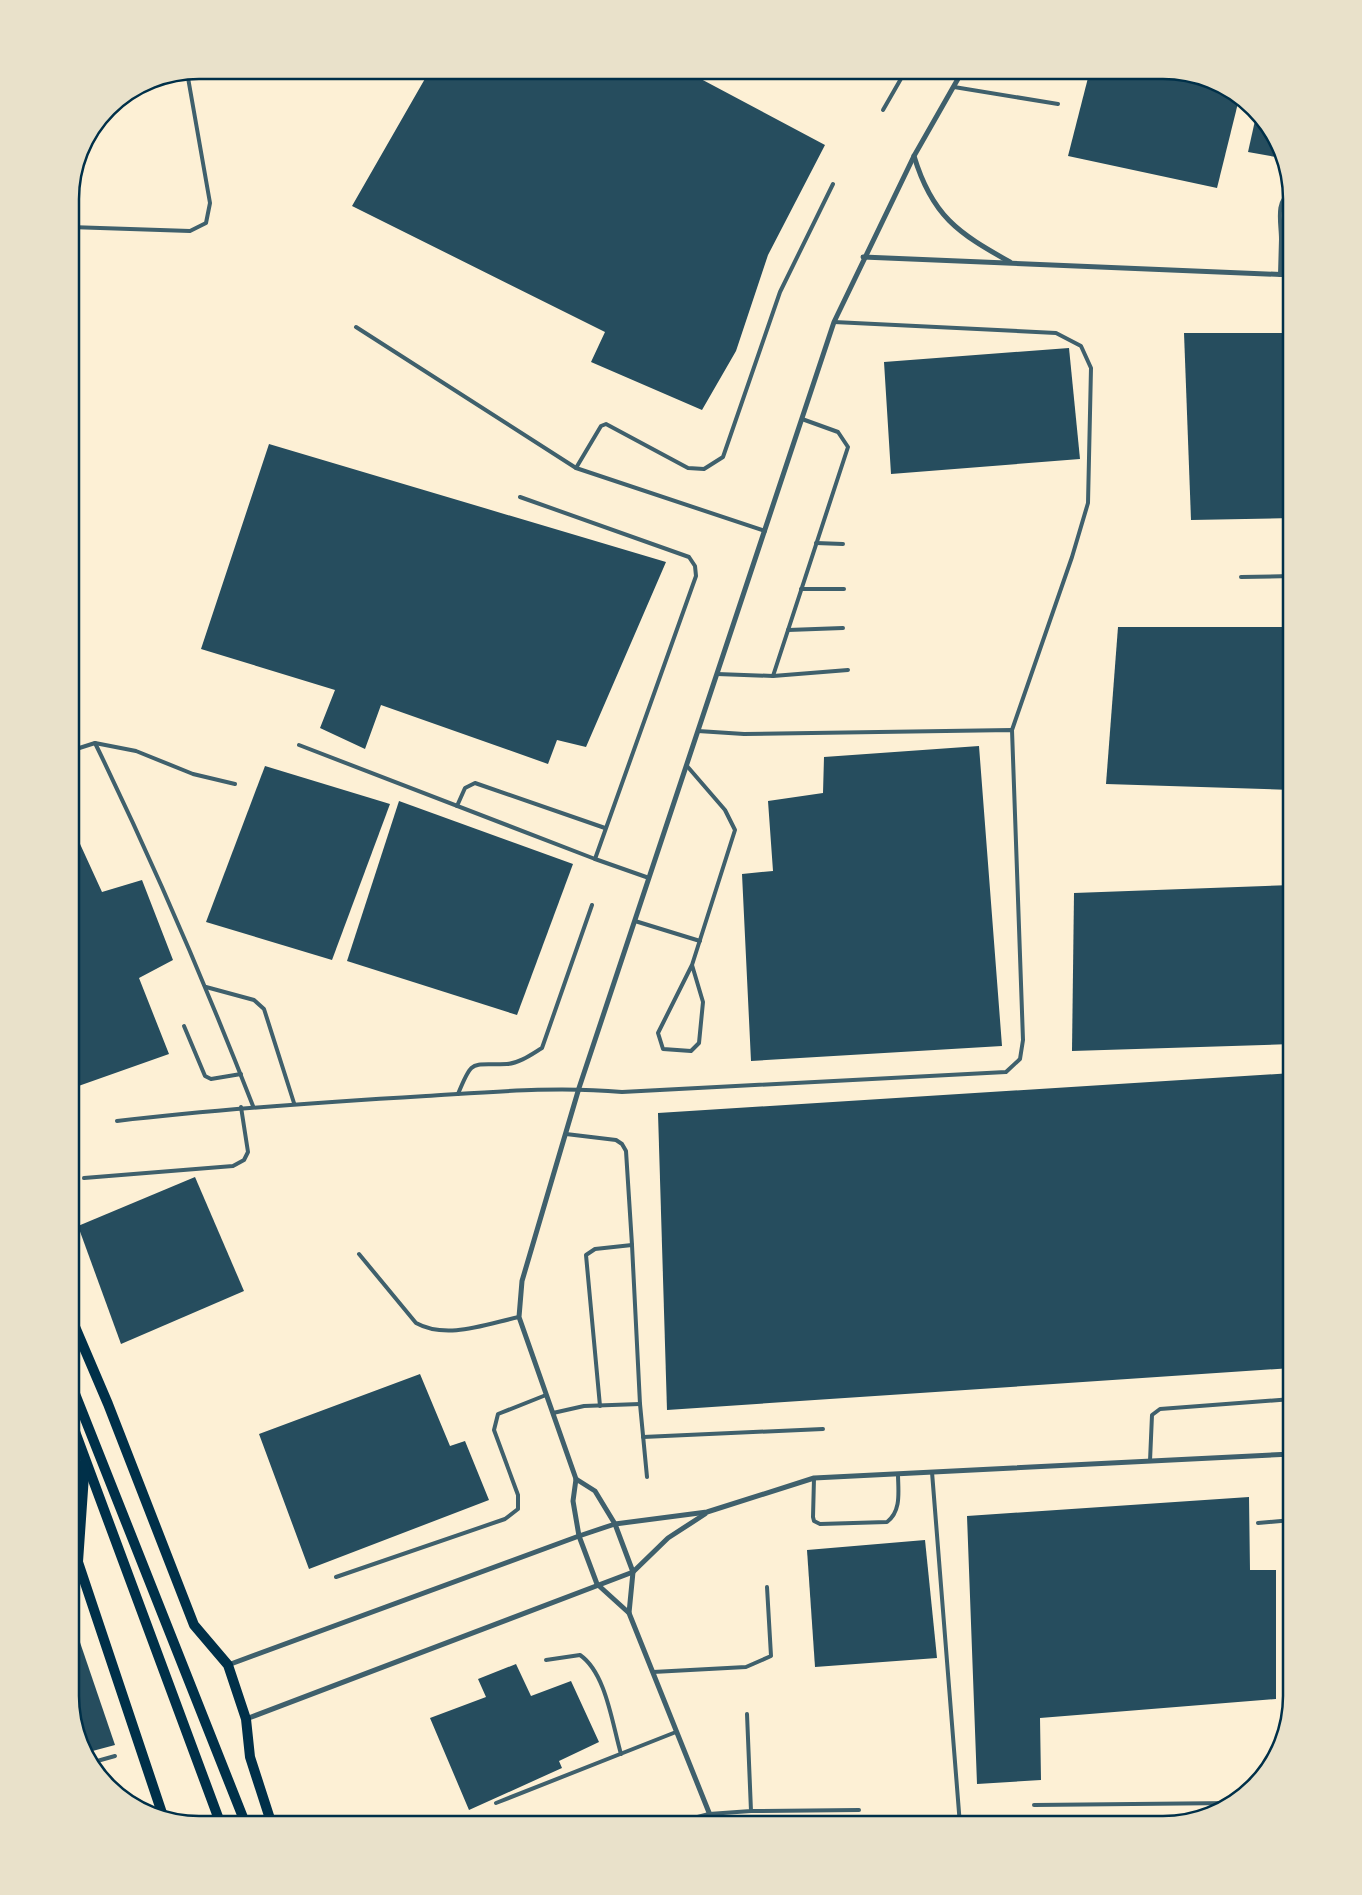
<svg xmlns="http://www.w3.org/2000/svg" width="1362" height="1895" font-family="'Nunito Sans',sans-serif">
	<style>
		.building { fill: #264d5e }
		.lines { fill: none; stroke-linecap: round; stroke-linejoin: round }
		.service { stroke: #3f606c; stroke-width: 4 }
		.minor { stroke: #3f606c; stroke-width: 5 }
		.secondary { stroke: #003049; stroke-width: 10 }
		.rim { fill: none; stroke: #003049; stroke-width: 2.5 }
	</style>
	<rect width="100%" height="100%" fill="#fdf0d5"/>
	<g class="building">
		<path d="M430 70H684L825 145 768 255 736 351 702 410 591 362 605 332 352 206Z"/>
		<path d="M1090 70H1171L1228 87 1239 99 1217 188 1068 156Z"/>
		<path d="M1256 116 1275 134 1281 158 1248 152Z"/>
		<path d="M1184 333H1292V518L1191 520Z"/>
		<path d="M1069 348 1080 459 891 474 884 362Z"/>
		<path d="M269 444 666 562 586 747 557 740 548 764 381 705 365 749 320 728 335 690 201 649Z"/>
		<path d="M1118 627H1292V790L1106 784Z"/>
		<path d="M979 746 1002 1046 751 1061 742 874 773 871 768 801 823 793 824 757Z"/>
		<path d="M265 766 390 804 332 960 206 922Z"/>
		<path d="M399 801 573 864 517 1015 347 961Z"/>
		<path d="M70 822 102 892 142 880 173 960 139 978 169 1054 70 1089Z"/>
		<path d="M1292 885V1044L1072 1051 1074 893Z"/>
		<path d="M1292 1073V1368L667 1410 658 1113Z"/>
		<path d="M195 1177 244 1291 121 1344 78 1226Z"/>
		<path d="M420 1374 450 1446 465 1441 489 1500 309 1569 259 1434Z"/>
		<path d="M1249 1497 1250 1570H1276V1699L1040 1718 1041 1780 977 1784 967 1516Z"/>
		<path d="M925 1540 937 1658 815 1667 807 1550Z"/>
		<path d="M70 1613 115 1745 85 1753 70 1696Z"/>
		<path d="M516 1664 531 1696 571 1681 599 1742 559 1761 562 1768 469 1810 430 1718 486 1697 478 1679Z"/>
	</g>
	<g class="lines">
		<g class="service">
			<path d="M954 87 1058 104"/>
			<path d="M883 110 906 70"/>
			<path d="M70 227 190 231 206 223 210 203 187 72"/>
			<path d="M1281 239C1281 224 1275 200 1290 194"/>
			<path d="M1280 275 1281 239 1292 238"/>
			<path d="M834 322 1056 333 1081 346 1091 368 1088 503 1072 557 1012 730"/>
			<path d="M356 327 576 468 765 531"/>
			<path d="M576 468 601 426 606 424 688 468 704 469 723 457 780 292 833 184"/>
			<path d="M520 497 689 557 695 566 696 576 595 859"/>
			<path d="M816 543 843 544"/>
			<path d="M1241 577 1292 576"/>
			<path d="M801 589H844"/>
			<path d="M788 630 843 628"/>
			<path d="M717 674 773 676 848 447 838 432 802 419"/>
			<path d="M773 676 848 670"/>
			<path d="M95 743C153 862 205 983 253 1106"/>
			<path d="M299 745 595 859 649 878"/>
			<path d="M70 751 95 743 136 751 193 774 235 784"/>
			<path d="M687 766 725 810 735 830 692 965 703 1002 699 1043 691 1051 663 1049 658 1033 692 965"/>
			<path d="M457 806 465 788 475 783 605 828"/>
			<path d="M635 921 700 941"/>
			<path d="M206 987 254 1000 264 1009 294 1103"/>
			<path d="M184 1026 205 1076 211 1079 241 1074"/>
			<path d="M458 1094C473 1057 471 1066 507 1064 520 1063 532 1054 542 1048L592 905"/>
			<path d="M117 1121C220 1109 323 1102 426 1096 491 1092 557 1086 622 1092L1006 1072 1020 1059 1023 1040 1012 730 744 734 698 731"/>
			<path d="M566 1134 616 1140 622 1144 626 1151 632 1245"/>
			<path d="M84 1178 233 1166 244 1160 248 1152 241 1107"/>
			<path d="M359 1254 416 1323C447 1340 486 1324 519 1317"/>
			<path d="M600 1406 586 1255 595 1249 632 1245 640 1404 647 1477"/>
			<path d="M553 1413 584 1406 640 1404"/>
			<path d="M643 1437 823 1429"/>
			<path d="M1150 1461 1152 1415 1160 1409 1292 1399"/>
			<path d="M932 1472 960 1825"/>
			<path d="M814 1478 813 1517 814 1521 820 1524 887 1522C902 1511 898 1490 898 1474"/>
			<path d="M1258 1523 1292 1520"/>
			<path d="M336 1577 505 1519 518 1509V1495L494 1430 498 1414 546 1395"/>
			<path d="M546 1660 580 1655C606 1673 612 1723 621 1754"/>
			<path d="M653 1672 746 1667 771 1656 767 1587"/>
			<path d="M90 1763 115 1756"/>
			<path d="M496 1803 676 1732"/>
			<path d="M1034 1805 1232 1803"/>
			<path d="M751 1811 859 1810"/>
			<path d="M594 1825C613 1819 626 1812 643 1825"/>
			<path d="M667 1825 709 1814 751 1811 747 1714"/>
		</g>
		<g class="minor">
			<path d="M914 156C932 216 958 233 1010 262"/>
			<path d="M863 257 1292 275"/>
			<path d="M576 1479 595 1491 615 1524 633 1572 629 1613"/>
			<path d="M228 1665 579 1536 615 1524 707 1512 814 1478 1292 1454"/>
			<path d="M246 1719 633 1572 668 1538 705 1514"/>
			<path d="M714 1825 629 1613 597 1584 579 1536 573 1501 576 1479 519 1317 522 1281 579 1088 834 322 914 156 963 70"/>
		</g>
		<g class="secondary">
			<path d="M70 1315 108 1404 194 1625 228 1665 246 1719 250 1757 272 1825"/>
			<path d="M70 1381 246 1825"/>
			<path d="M70 1418 221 1825"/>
			<path d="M85 1461 78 1562 163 1816"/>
		</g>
	</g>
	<path d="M0 0H1362V1895H0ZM199 79H1163A120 120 0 0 1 1283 199V1696A120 120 0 0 1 1163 1816H199A120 120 0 0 1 79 1696V199A120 120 0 0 1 199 79Z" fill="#e9e1ca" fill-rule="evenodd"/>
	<path class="rim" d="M199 79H1163A120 120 0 0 1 1283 199V1696A120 120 0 0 1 1163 1816H199A120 120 0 0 1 79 1696V199A120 120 0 0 1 199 79Z"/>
</svg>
